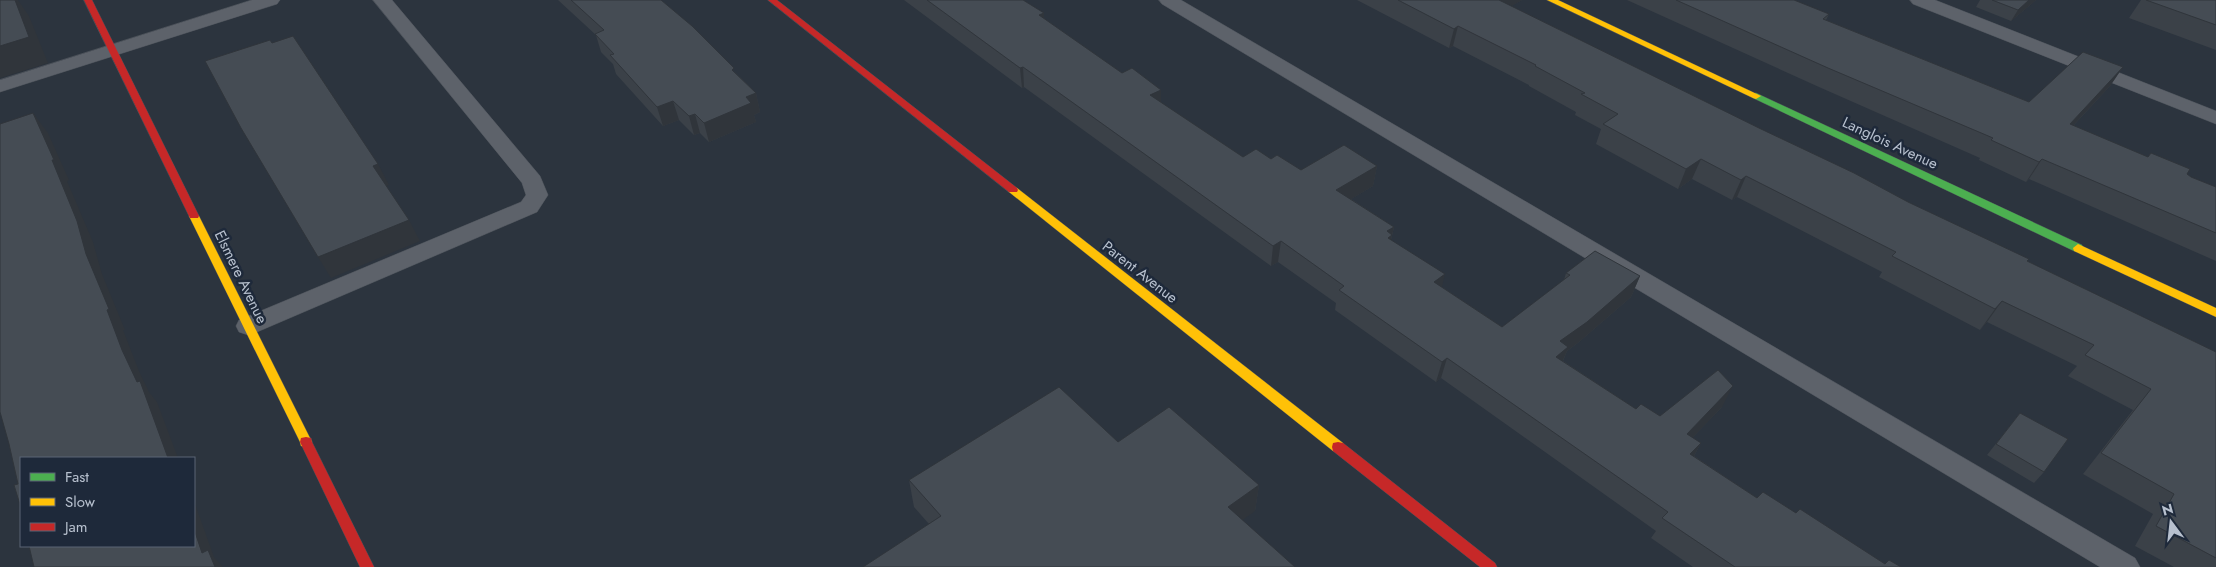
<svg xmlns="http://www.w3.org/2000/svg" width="2216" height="567" font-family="Jost,sans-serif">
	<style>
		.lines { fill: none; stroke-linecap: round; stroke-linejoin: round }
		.lane-casing { stroke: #494f57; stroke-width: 1 }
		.fast-casing { stroke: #494f57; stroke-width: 1 }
		.slow-casing { stroke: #494f57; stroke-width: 1 }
		.jam-casing { stroke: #494f57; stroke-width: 1 }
		.lane { fill: #5d626a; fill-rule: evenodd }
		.fast { fill: #4caf50; fill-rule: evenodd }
		.slow { fill: #ffc107; fill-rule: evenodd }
		.jam { fill: #c62828; fill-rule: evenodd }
		.wall { fill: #3b4148 }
		.shaded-wall { fill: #30353b }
		.building { fill: #454c54; stroke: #30353b }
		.labels { text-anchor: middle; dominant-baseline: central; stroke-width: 5; stroke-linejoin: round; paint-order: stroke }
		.street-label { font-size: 15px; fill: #b7c0ce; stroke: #1e293a }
	</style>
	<rect width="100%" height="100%" fill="#2c343e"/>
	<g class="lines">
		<g class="lane-casing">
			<g id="lane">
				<path d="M252 0H280L277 4 0 92V80Z"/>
				<path d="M373 0H392L540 176 548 195 537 212 257 332 248 335 239 332 236 326 239 320 521 202 526 195 522 183Z"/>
				<path d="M1159 0H1181L2135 558 2140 567H2100L1162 4Z"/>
				<path d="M1910 0H1935L2216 111V124L1913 4Z"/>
			</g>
		</g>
		<g class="fast-casing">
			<path id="fast" d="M1756 93 2082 245 2083 248 2078 252 2074 251 1753 98 1751 96Z"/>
		</g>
		<g class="slow-casing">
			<g id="slow">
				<path d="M1547 0H1558L1761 96 1756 99 1753 98Z"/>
				<path d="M1013 187 1017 188 1343 443 1344 447 1343 451 1338 452 1333 451 1009 192 1008 190Z"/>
				<path d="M194 213 199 216 312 442 311 446 306 447 301 446 300 442 189 216Z"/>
				<path d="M2078 244 2216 308V317L2074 251 2073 248Z"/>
			</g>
		</g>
		<g class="jam-casing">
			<g id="jam">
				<path d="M84 0H92L199 216 198 218H190L189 216Z"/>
				<path d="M768 0H777L1017 188 1018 190 1017 192H1009Z"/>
				<path d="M306 437 311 438 312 442 374 567H360L300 442 301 438Z"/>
				<path d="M1338 442 1343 443 1495 563 1497 567H1480L1333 451 1332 447 1333 443Z"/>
			</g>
		</g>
		<use href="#lane" class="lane"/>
		<use href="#fast" class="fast"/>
		<use href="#slow" class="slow"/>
		<use href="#jam" class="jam"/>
	</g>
	<g class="wall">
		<path d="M558 0H661L756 93 760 112 754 115 756 122 709 142 700 133 694 135 679 120 663 126 616 74 613 64 601 52 596 35Z"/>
		<path d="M904 0H1023L1044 13V19L1161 103 1243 157 1271 159 1301 170 1377 166 1373 186 1351 199 1394 227 1391 240 1442 287 1502 327 1564 280 1566 273 1640 276 1631 297 1579 342 1567 351 1563 361 1636 409 1660 416 1722 407 1692 438 1701 443 1694 456 1757 498 1796 513 1885 564 1901 567H1693L1651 538 1656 531 1441 378 1436 382 1335 310 1336 303 1278 262 1271 266 1024 87 1022 88Z"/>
		<path d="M1357 0H1522L1511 6 2027 261 2216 352V567H2174L2135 546 2153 514 2083 474 2133 410 2068 376 2077 366 1987 322 1980 330 1879 277 1882 272 1737 197 1732 200 1692 179 1678 189 1596 144 1601 129 1575 115 1576 112 1529 86V85L1453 46 1449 48Z"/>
		<path d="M1627 0H1794L1829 14 1826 20 2029 102 2123 67 2110 86 2073 126 2148 157 2151 153 2191 177 2216 187V261L2029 179 2026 182 1979 160 1980 158 1819 87Z"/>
		<path d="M1980 0H2036L2011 21 1976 7Z"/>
		<path d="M2141 0H2216V50L2129 18Z"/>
		<path d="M2020 413 2044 472 2034 483 1987 455Z"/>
		<path d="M1118 442 1259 485 1255 511 929 524 914 507 909 480Z"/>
	</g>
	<g class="shaded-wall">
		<path d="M12 0H18L29 16 48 63 0 78V46Z"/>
		<path d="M1496 0H1522L1491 18Z"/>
		<path d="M2029 0H2036L2011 21 2018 10Z"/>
		<path d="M1044 13V33L1039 15Z"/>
		<path d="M1458 26 1453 46 1449 48 1454 29Z"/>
		<path d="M1023 67 1024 87 1022 88 1020 68Z"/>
		<path d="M2123 67 2110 86 2056 144 2070 124Z"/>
		<path d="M1161 90V109L1150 95Z"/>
		<path d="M756 93 760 112 754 115 756 122 709 142 704 123 746 97Z"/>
		<path d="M673 101 679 120 663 126 657 107Z"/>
		<path d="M33 113 48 133 69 180 67 181 93 242 102 274 125 330H123L139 371 149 392 157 402 178 458H168L137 382 122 350Z"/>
		<path d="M695 114 700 133 694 135 689 116Z"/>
		<path d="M1701 159 1692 179 1678 189 1686 169Z"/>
		<path d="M2042 159 2029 179 2026 182 2039 162Z"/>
		<path d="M378 164 389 185 384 187 373 166Z"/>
		<path d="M1377 166 1373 186 1333 210 1336 190Z"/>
		<path d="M1746 176 1737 197 1732 200 1741 180Z"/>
		<path d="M409 220 420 241 331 278 318 257Z"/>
		<path d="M1394 227 1392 235 1388 255 1387 231Z"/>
		<path d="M1281 241 1278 262 1271 266 1273 246Z"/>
		<path d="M1445 274 1440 295 1434 282Z"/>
		<path d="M1640 276 1631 297 1579 342 1567 351 1560 367 1548 377 1560 341Z"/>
		<path d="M2002 301 1987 322 1980 330 1995 309Z"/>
		<path d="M1447 358 1441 378 1436 382 1442 362Z"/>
		<path d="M1733 386 1722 407 1676 455 1687 434Z"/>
		<path d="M1701 443 1690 463V454Z"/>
		<path d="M1259 485 1255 511 1225 533 1228 507Z"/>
		<path d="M194 501 214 557 223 567H215L202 553 194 529Z"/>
	</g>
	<g class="building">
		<path d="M0 0H15L29 37 0 46Z"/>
		<path d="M571 0H661L692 26 734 68 732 70 756 93 746 97 751 103 704 123 695 114 689 116 673 101 657 107 610 55 614 54 595 34 604 30Z"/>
		<path d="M927 0H1023L1044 13 1039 15 1122 73 1132 68 1161 90 1150 95 1243 157 1256 149 1271 159 1277 155 1301 170 1344 145 1377 166 1336 190 1394 227 1387 231 1392 235 1388 238 1445 274 1434 282 1502 327 1570 275 1566 273 1595 251 1640 276 1587 322 1560 341 1568 347 1556 357 1636 409 1641 404 1660 416 1718 370 1733 386 1687 434 1701 443 1690 454 1757 498 1763 492 1796 513 1800 509 1885 564 1889 560 1901 567H1735L1662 518 1668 512 1447 358 1442 362 1339 290 1344 286 1281 241 1273 246 1023 67 1020 68Z"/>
		<path d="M1398 0H1499L1761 129 1854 173 1908 202 2029 259 2027 261 2216 352V558L2156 526 2174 494 2101 453 2151 389 2085 355 2094 345 2002 301 1995 309 1892 256 1896 252 1746 176 1741 180 1701 159 1686 169 1603 124 1618 114 1581 94 1585 93 1535 66 1536 65 1458 26 1454 29Z"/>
		<path d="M1676 0H1794L1829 14 1823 19 2029 102 2083 52 2123 67 2070 124 2148 157 2151 153 2190 169 2187 174 2191 177 2216 187V233L2042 159 2039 162 1991 140 1993 138 1828 68Z"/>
		<path d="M1992 0H2029L2018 10Z"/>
		<path d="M2146 0H2216V25Z"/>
		<path d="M293 36 378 164 373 166 409 220 318 257 241 128 205 61 270 40 272 43Z"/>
		<path d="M33 113 54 160H52L77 221 86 254 109 309 107 310 122 350 137 382 140 381 168 458H21V508L14 485 18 484 9 444 0 412V124Z"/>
		<path d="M1059 387 1118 442 1169 407 1259 485 1228 507 1295 567H863L941 516 909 480Z"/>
		<path d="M2020 413 2068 439 2044 472 1996 444Z"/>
		<path d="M194 529 202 553 208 550 215 567H34L29 546H194Z"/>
	</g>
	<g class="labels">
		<g class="street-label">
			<text transform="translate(1890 143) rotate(25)">Langlois Avenue</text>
			<text transform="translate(1140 272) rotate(38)">Parent Avenue</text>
			<text transform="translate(241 277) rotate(64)">Elsmere Avenue</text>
		</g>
	</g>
	<rect x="20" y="457" width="175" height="90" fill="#1e293a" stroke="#5b6575"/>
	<rect x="30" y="473" width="25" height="8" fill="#4caf50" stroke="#5b6575"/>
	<text x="65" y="482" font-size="15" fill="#b7c0ce">Fast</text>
	<rect x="30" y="498" width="25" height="8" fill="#ffc107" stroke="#5b6575"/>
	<text x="65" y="507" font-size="15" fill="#b7c0ce">Slow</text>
	<rect x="30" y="523" width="25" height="8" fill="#c62828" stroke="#5b6575"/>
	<text x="65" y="532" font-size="15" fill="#b7c0ce">Jam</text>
	<g transform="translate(2171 522) rotate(345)" stroke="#1e293a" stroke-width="4" paint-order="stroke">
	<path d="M0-4L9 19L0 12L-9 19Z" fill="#b7c0ce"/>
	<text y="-8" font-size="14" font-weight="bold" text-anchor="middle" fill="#b7c0ce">N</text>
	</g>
</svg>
